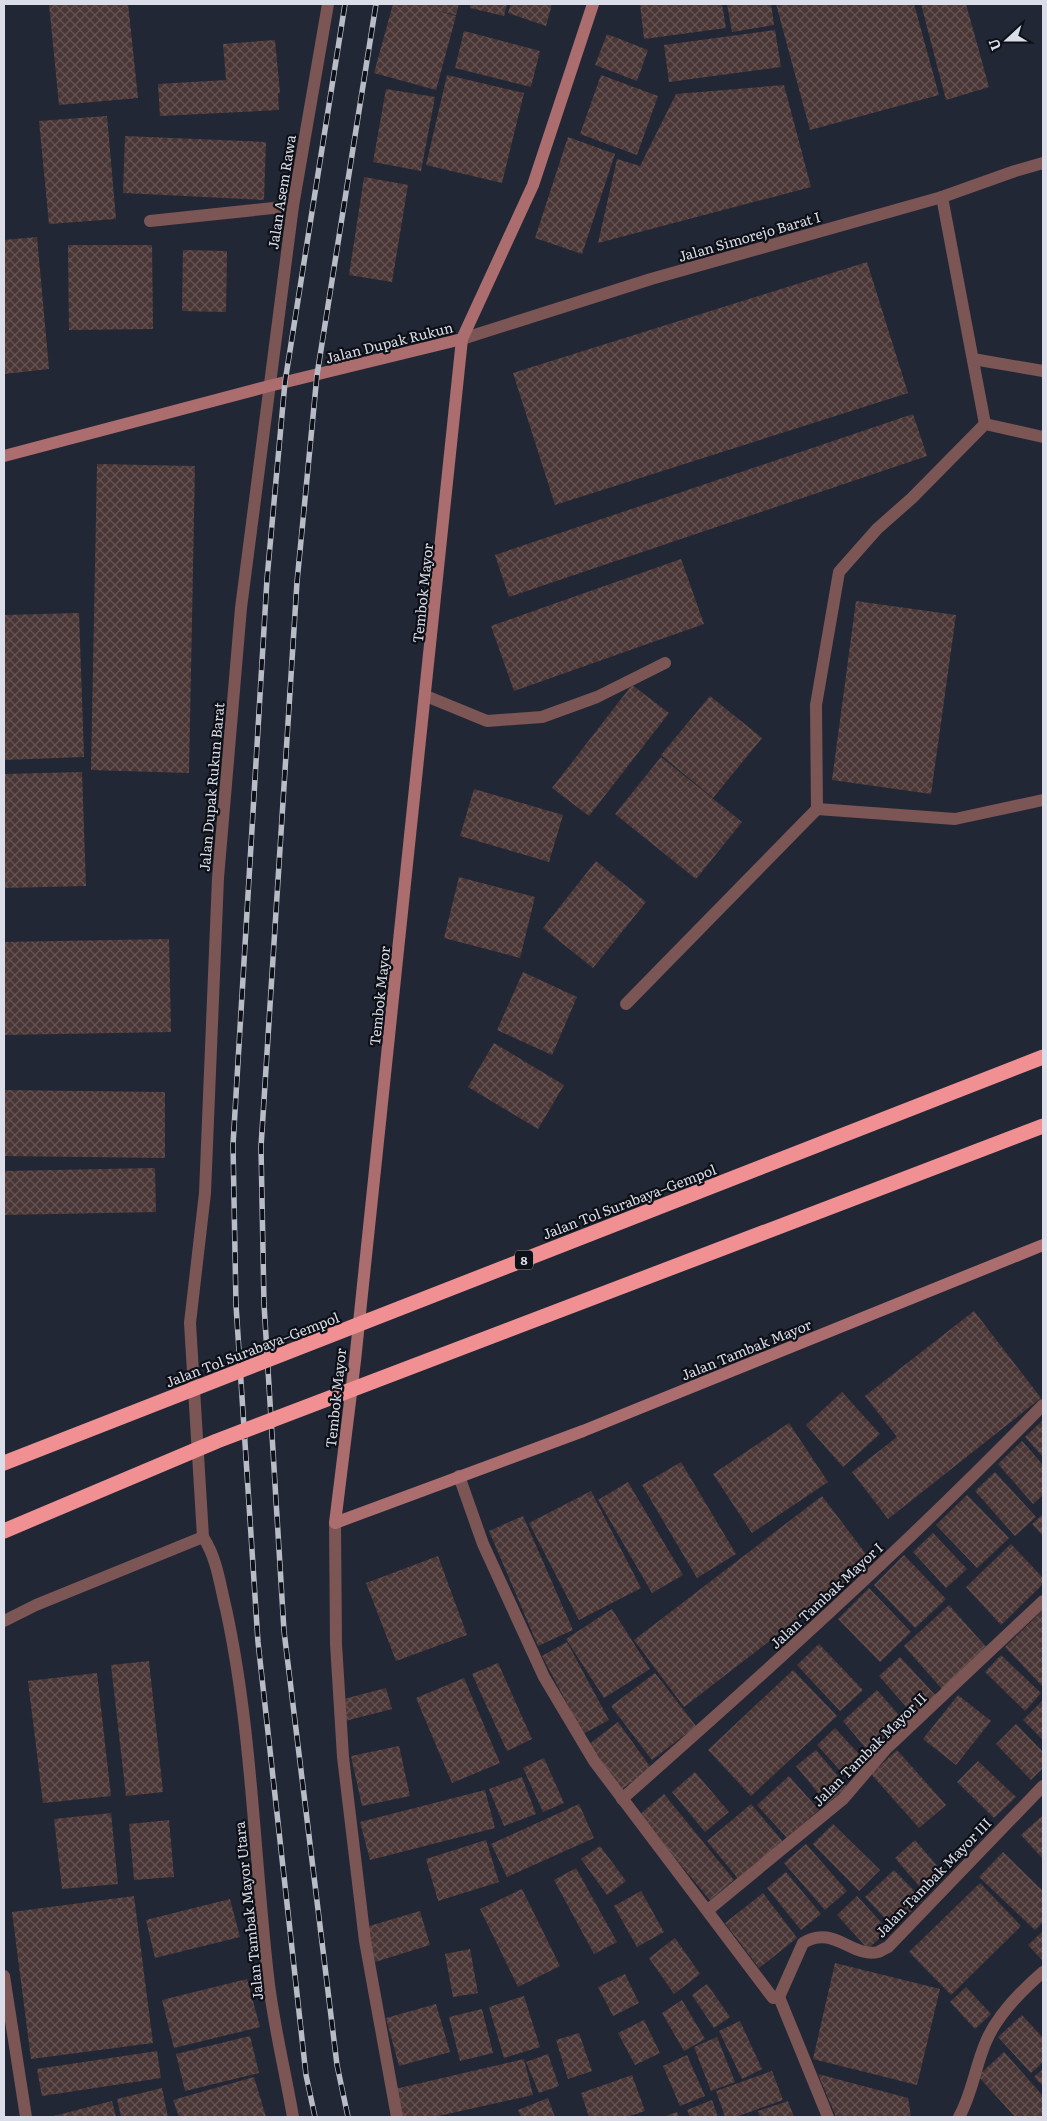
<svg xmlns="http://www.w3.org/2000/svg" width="1047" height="2121" font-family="Literata,serif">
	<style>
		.building { fill: url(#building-cross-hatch) }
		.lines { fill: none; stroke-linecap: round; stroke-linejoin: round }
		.lane { stroke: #7c5555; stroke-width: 12 }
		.street { stroke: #7c5555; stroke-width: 12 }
		.secondary { stroke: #ab6d6e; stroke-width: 12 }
		.rail-casing { stroke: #b8bcc7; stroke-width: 5.5 }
		.rail { stroke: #0e1017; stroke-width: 4; stroke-dasharray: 11; stroke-linecap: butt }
		.highway-bridge { stroke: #f19093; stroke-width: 15 }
		.labels { text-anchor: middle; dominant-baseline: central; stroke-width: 4.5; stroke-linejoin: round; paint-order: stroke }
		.shield { fill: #0e1017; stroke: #9ea0aa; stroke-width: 1 }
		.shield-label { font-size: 12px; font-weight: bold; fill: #dbdee9 }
		.street-label { font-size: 14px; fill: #dbdee9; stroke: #0e1017 }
	</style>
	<defs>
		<pattern id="building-cross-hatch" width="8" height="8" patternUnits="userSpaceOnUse" patternTransform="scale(1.25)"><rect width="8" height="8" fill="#4b3636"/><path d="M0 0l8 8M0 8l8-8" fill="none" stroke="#645353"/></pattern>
	</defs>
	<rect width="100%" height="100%" fill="#222736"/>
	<g class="building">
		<path d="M49 4H128L138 98 59 105Z"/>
		<path d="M393 4H459L456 15 431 9 456 16 436 90 374 73Z"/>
		<path d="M470 4H507L504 16 470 8Z"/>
		<path d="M511 4H552L546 26 508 13Z"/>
		<path d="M640 4H722L726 28 644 39Z"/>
		<path d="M727 4H771L774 25 732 32Z"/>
		<path d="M776 4H914L939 95 810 130Z"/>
		<path d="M921 4H966L989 87 946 100Z"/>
		<path d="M775 30 781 67 669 82 664 45Z"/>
		<path d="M464 31 540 51 531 87 455 68Z"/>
		<path d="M607 34 648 50 637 81 595 65Z"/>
		<path d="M275 40 280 93H278L279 110 160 116 158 84 226 80 223 44Z"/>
		<path d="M447 75 524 93 502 183 426 165Z"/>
		<path d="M601 75 658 96 637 155 580 134Z"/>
		<path d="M784 85 811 187 598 243 617 159 640 166 676 94Z"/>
		<path d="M386 89 435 97 421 171 373 162Z"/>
		<path d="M107 116 116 219 49 224 39 121Z"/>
		<path d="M125 136 266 142 264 200 123 193Z"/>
		<path d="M568 137 615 154 582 254 535 238Z"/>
		<path d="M364 177 408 185 392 282 349 275Z"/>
		<path d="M37 237 49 369 4 374V240Z"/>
		<path d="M68 245H152L153 329 69 330Z"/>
		<path d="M183 250 227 251 226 312 182 311Z"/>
		<path d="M867 262 908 393 555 505 513 373Z"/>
		<path d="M913 414 927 456 509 597 495 555Z"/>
		<path d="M97 464 195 466 189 773 91 770Z"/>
		<path d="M681 559 704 624 514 691 491 626Z"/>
		<path d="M856 601 956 615 931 794 832 780Z"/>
		<path d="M79 613 84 757 4 760V615Z"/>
		<path d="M632 685 669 713 589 816 552 788Z"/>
		<path d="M710 696 762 738 713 798 661 755Z"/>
		<path d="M661 757 742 822 696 879 615 814Z"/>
		<path d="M82 772 86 886 4 888V774Z"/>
		<path d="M474 789 563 815 549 862 460 836Z"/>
		<path d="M596 861 646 902 593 968 543 928Z"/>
		<path d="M459 877 535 897 520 958 444 938Z"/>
		<path d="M169 939 171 1032 4 1035V942Z"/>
		<path d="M523 972 577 997 552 1055 497 1030Z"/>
		<path d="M494 1043 564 1085 538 1129 468 1087Z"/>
		<path d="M4 1090 165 1092V1158L4 1156Z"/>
		<path d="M155 1168 156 1212 4 1215V1171Z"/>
		<path d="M974 1311 1041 1398 888 1519 852 1472 897 1437 865 1396Z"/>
		<path d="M842 1392 880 1434 843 1467 806 1425Z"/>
		<path d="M1043 1420V1457L1025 1437Z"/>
		<path d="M789 1423 828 1482 752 1533 713 1474Z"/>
		<path d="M1022 1441 1043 1465V1495L1033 1504 998 1464Z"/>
		<path d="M681 1462 736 1554 697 1578 642 1485Z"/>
		<path d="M995 1472 1036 1517 1015 1536 975 1491Z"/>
		<path d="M628 1482 683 1575 652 1593 598 1500Z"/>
		<path d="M591 1491 641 1588 579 1620 529 1523Z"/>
		<path d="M967 1495 1009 1538 977 1568 936 1525Z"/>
		<path d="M822 1496 872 1562 684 1707 634 1640Z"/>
		<path d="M1043 1514V1536L1032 1524Z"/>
		<path d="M523 1516 573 1630 538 1646 489 1531Z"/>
		<path d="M933 1533 967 1569 946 1588 913 1552Z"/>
		<path d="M1011 1544 1043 1578V1584L1001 1625 966 1587Z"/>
		<path d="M904 1555 946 1599 915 1628 874 1585Z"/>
		<path d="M438 1556 467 1635 396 1661 366 1583Z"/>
		<path d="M869 1588 911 1632 880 1662 838 1619Z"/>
		<path d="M949 1605 987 1648 942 1689 904 1646Z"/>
		<path d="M612 1609 650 1669 604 1698 566 1639Z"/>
		<path d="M1043 1610V1685L1042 1686 1005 1647Z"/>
		<path d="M567 1642 609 1720 583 1734 542 1656Z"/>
		<path d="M819 1644 863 1690 840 1711 797 1665Z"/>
		<path d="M1001 1655 1041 1693 1025 1711 985 1672Z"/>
		<path d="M900 1657 938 1698 916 1718 879 1676Z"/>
		<path d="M149 1661 163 1792 126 1796 111 1665Z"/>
		<path d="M498 1663 532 1739 507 1751 472 1674Z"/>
		<path d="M793 1670 837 1716 751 1796 708 1750Z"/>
		<path d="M97 1673 111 1796 43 1803 28 1681Z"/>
		<path d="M655 1673 696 1726 652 1760 611 1706Z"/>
		<path d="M464 1678 500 1763 452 1783 416 1698Z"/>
		<path d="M386 1688 392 1709 345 1721 340 1700Z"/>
		<path d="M877 1690 904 1721 869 1752 843 1721Z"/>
		<path d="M958 1695 991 1721 956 1765 923 1739Z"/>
		<path d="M1043 1700V1740L1023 1720Z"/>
		<path d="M618 1722 651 1768 621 1790 588 1745Z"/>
		<path d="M1016 1724 1043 1752V1768L1031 1780 996 1744Z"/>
		<path d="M835 1728 866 1762 848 1779 817 1745Z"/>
		<path d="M399 1746 410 1796 362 1806 351 1756Z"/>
		<path d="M816 1750 847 1787 827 1804 796 1766Z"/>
		<path d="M897 1750 946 1805 919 1828 871 1774Z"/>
		<path d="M544 1758 564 1803 543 1812 523 1768Z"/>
		<path d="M978 1761 1016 1797 994 1818 957 1782Z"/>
		<path d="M695 1772 729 1812 705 1832 672 1792Z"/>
		<path d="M789 1776 819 1810 787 1838 757 1805Z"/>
		<path d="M522 1777 536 1814 504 1826 489 1789Z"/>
		<path d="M485 1790 495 1828 370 1860 360 1822Z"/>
		<path d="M664 1794 734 1880 710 1900 639 1815Z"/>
		<path d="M579 1804 594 1838 507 1877 491 1844Z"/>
		<path d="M751 1804 785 1844 740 1881 707 1841Z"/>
		<path d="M111 1813 118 1884 62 1889 54 1819Z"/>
		<path d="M1043 1815V1859L1021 1835Z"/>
		<path d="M169 1820 174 1877 134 1880 129 1824Z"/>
		<path d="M833 1824 880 1870 859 1891 813 1844Z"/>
		<path d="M486 1840 499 1882 438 1901 426 1859Z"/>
		<path d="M915 1840 946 1876 926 1894 895 1858Z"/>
		<path d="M806 1844 847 1891 825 1910 784 1863Z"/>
		<path d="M600 1846 626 1881 607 1895 581 1859Z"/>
		<path d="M1003 1852 1043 1891V1922L1035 1930 979 1877Z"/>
		<path d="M576 1868 617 1942 594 1954 554 1880Z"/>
		<path d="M894 1870 923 1900 894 1928 865 1897Z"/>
		<path d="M786 1872 821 1914 801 1930 767 1888Z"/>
		<path d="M980 1883 1021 1926 951 1995 909 1952Z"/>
		<path d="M522 1889 560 1966 518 1987 480 1909Z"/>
		<path d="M641 1891 664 1932 637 1947 614 1906Z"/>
		<path d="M763 1893 797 1938 759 1968 725 1923Z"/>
		<path d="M134 1896 153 2043 31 2059 12 1912Z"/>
		<path d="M857 1896 888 1930 868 1949 837 1915Z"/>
		<path d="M230 1899 240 1937 155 1958 146 1920Z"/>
		<path d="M420 1911 430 1945 375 1962 366 1927Z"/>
		<path d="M1043 1931V1961L1028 1945Z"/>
		<path d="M675 1938 700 1974 674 1994 649 1958Z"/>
		<path d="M470 1949 478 1993 453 1997 445 1954Z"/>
		<path d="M835 1963 940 1989 917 2085 813 2059Z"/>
		<path d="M625 1974 639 2003 613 2016 598 1987Z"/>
		<path d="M247 1979 260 2027 174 2048 162 2000Z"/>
		<path d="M707 1984 730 2017 714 2028 692 1995Z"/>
		<path d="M966 1987 991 2014 975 2029 950 2002Z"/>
		<path d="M524 1996 540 2047 504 2058 489 2007Z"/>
		<path d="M682 2000 705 2039 684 2051 662 2013Z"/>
		<path d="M436 2004 450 2052 399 2066 386 2018Z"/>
		<path d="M482 2009 493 2053 460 2061 449 2017Z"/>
		<path d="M1022 2015 1043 2038V2062L1031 2073 998 2037Z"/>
		<path d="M644 2020 660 2053 635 2065 618 2033Z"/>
		<path d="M740 2021 762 2069 742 2079 719 2031Z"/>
		<path d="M579 2033 592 2071 568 2079 556 2040Z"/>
		<path d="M250 2036 259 2073 185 2091 176 2054Z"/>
		<path d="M717 2037 735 2082 711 2091 694 2047Z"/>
		<path d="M157 2051 161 2078 42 2096 37 2069Z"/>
		<path d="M1004 2052 1043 2096V2117H1015L978 2076Z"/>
		<path d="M548 2054 559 2086 539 2093 526 2062Z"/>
		<path d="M687 2055 705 2096 680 2106 663 2066Z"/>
		<path d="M524 2059 533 2095 434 2117H401L395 2089Z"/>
		<path d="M1043 2069V2086L1034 2077Z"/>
		<path d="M772 2071 783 2100 736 2117H725L716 2091Z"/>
		<path d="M818 2074 908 2098 911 2117H836Z"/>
		<path d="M632 2075 645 2111 627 2117H589L581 2093Z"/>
		<path d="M254 2077 266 2117H179L173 2100Z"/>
		<path d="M162 2088 168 2117H121L117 2099Z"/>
		<path d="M548 2098 555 2117H521L518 2110Z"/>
		<path d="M712 2100 718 2117H690L687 2110Z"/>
		<path d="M112 2101 116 2117H50Z"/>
		<path d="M788 2101 794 2117H760L758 2111Z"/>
		<path d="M677 2112 679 2117H663Z"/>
	</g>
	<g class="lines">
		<g class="lane">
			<path d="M942 197 985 424"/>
			<path d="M150 221 293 206"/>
			<path d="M973 359 1043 371"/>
			<path d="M985 424 912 498 877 529 839 572 816 705 817 809 955 819 1043 800"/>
			<path d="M985 424 1043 437"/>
			<path d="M426 696 487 721 542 717 597 697 665 663"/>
			<path d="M626 1004 817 809"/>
		</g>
		<g class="street">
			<path d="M462 339 651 279 942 197 1015 171 1043 163"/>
			<path d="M459 1476 483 1544 544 1677 594 1761 773 1998 779 1997"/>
			<path d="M335 1523 336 1644 343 1757 365 1941 397 2117"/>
			<path d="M203 1537 190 1323 205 1193 218 878 241 608 293 206 328 4"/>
			<path d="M203 1537C217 1558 220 1585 226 1609 252 1729 254 1854 268 1976 273 2023 285 2070 293 2117"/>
			<path d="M4 1621 36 1605 203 1537"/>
			<path d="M622 1799C766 1672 909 1543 1043 1405"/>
			<path d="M708 1910 843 1799 885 1750 1043 1601"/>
			<path d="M4 1976 26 2117"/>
			<path d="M779 1997 803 1943C833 1924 852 1958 878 1952 881 1951 885 1948 888 1947L1043 1786"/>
			<path d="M779 1997 828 2117"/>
			<path d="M959 2117C972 2094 975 2068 985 2044 996 2016 1021 1991 1043 1972"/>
		</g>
		<g class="secondary">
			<path d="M593 4 533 185 462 339 355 1361 335 1523 583 1431 1043 1245"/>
			<path d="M4 456 269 386 462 339"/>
		</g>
		<g class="rail-casing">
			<g id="rail">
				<path d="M315 2117 306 2075 258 1642 236 1305 233 1145 267 579 285 382 345 4"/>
				<path d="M348 2117 337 2065 284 1631 264 1304 261 1147 297 582 317 375 376 4"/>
			</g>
		</g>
		<use href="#rail" class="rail"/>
		<g class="highway-bridge">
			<path d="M4 1463 1043 1057"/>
			<path d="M4 1531 217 1441 1043 1126"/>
		</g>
	</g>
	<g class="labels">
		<rect class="shield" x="515" y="1250.5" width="18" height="19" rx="4"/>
		<g class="shield-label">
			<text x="524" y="1260">8</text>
		</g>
		<g class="street-label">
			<text transform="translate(281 192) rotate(-81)">Jalan Asem Rawa</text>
			<text transform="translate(749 236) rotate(-16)">Jalan Simorejo Barat I</text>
			<text transform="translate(389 342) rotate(-14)">Jalan Dupak Rukun</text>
			<text transform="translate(422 593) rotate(-84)">Tembok Mayor</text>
			<text transform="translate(211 787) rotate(-85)">Jalan Dupak Rukun Barat</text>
			<text transform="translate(379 996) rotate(-84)">Tembok Mayor</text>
			<text transform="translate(629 1201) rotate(-21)">Jalan Tol Surabaya–Gempol</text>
			<text transform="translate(252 1349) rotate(-21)">Jalan Tol Surabaya–Gempol</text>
			<text transform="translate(746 1349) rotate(-22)">Jalan Tambak Mayor</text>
			<text transform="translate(335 1398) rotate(-84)">Tembok Mayor</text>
			<text transform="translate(826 1595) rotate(-43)">Jalan Tambak Mayor I</text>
			<text transform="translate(869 1749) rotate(-45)">Jalan Tambak Mayor II</text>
			<text transform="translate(933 1877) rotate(-46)">Jalan Tambak Mayor III</text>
			<text transform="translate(248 1911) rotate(-96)">Jalan Tambak Mayor Utara</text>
		</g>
	</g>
	<rect width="1047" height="2121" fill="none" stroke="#dbdee9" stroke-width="10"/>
	<g transform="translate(1007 40) rotate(249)" stroke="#0e1017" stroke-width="4" paint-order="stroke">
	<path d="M0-4L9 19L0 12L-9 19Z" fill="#dbdee9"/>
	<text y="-8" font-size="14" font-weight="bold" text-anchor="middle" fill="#dbdee9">U</text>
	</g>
</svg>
